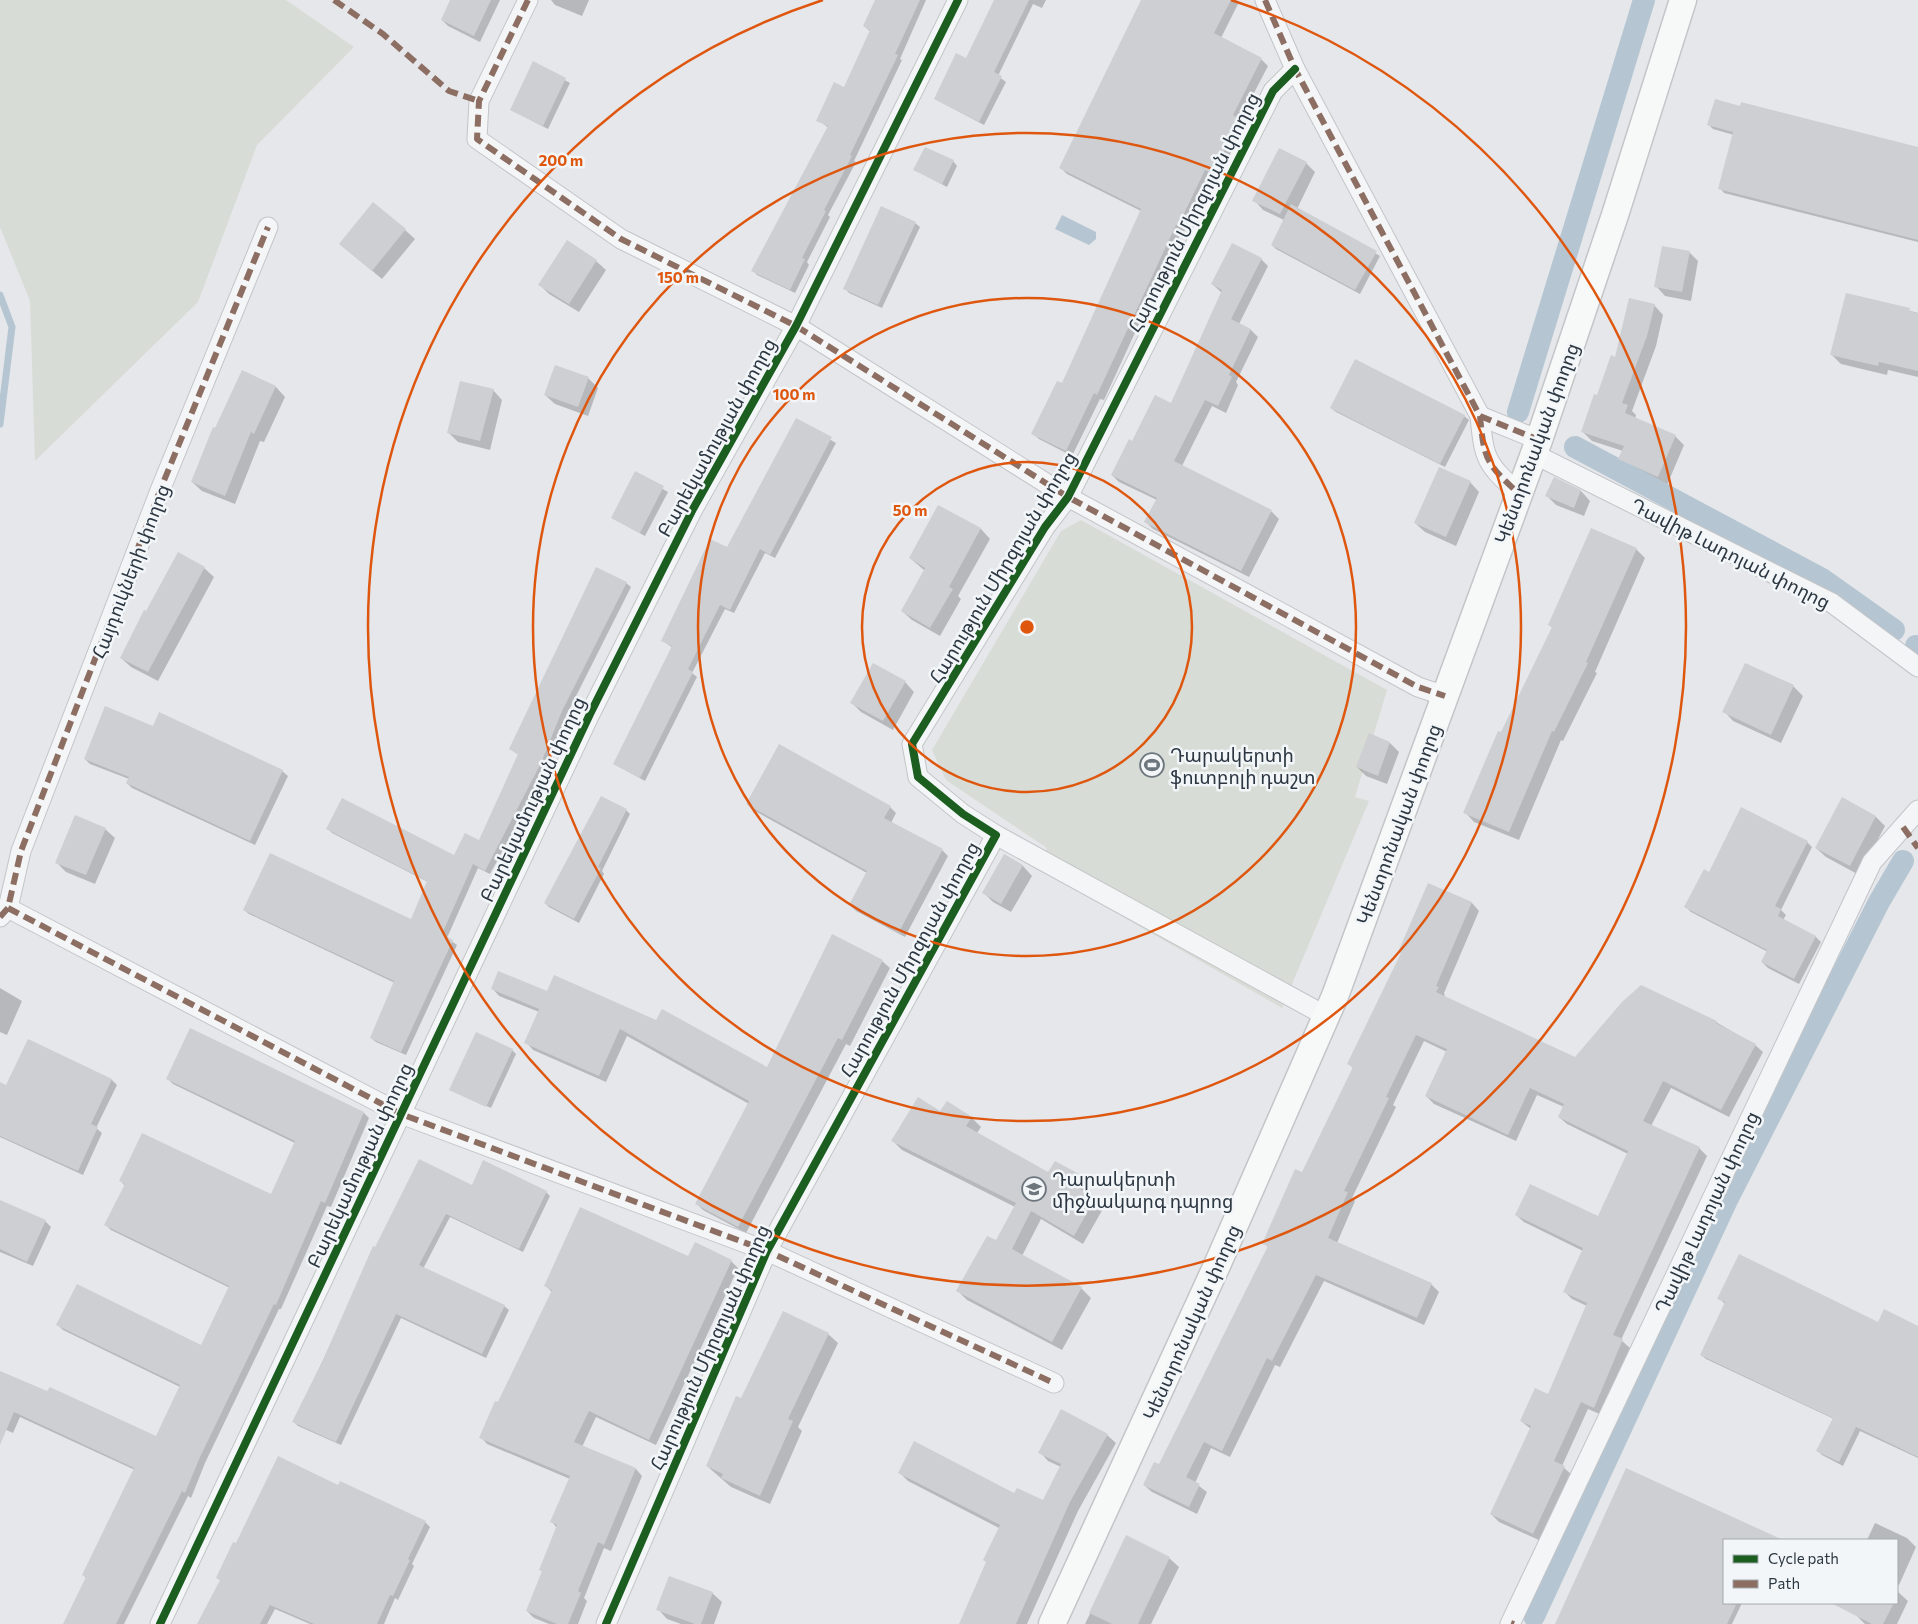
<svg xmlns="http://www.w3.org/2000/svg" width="1918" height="1624" font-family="Commissioner,'Noto Sans Armenian',sans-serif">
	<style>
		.green { fill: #d7ddd6 }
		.water { fill: #b5c6d2 }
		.shadow { fill: #0003 }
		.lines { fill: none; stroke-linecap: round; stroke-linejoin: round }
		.stream { stroke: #b5c6d2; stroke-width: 7 }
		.canal { stroke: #b5c6d2; stroke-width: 22 }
		.building { fill: #cdcfd2 }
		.minor-casing { stroke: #c3c5c8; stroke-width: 21 }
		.secondary-casing { stroke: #c3c5c8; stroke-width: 29 }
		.minor { stroke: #f4f5f6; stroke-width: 19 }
		.secondary { stroke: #f7f8f8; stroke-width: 26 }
		.quiet { stroke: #8d6e63; stroke-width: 6; stroke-dasharray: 12 6; stroke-linecap: butt }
		.cycleway-casing { stroke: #f3f6f8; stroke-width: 11 }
		.cycleway { stroke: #1b5e20; stroke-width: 8 }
		.ring { fill: none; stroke: #df570f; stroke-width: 2.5 }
		.labels { text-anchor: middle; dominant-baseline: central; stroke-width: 5; stroke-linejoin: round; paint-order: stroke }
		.street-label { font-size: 19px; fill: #2c3742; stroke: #f3f6f8 }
		.poi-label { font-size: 19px; fill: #2c3742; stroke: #f3f6f8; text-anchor: start }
		.centre { fill: #df570f; stroke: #f3f6f8; stroke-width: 2.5 }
		.ring-label { font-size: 15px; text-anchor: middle; font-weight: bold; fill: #df570f; stroke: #f3f6f8; stroke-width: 5; stroke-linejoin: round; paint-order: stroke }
	</style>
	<rect width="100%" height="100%" fill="#e5e7ea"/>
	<g class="green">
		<path d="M0 0H286L354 47 257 145 198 302 35 461 30 301 0 227Z"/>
		<path d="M1081 520 1387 690 1355 797 1369 801 1282 1008 1036 867 1047 848 946 780 932 750 1061 531Z"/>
	</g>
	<path class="water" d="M1062 215 1096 232V239L1089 245 1055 229Z"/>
	<g class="shadow">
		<path d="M452 0H500L480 42 448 26 442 20Z"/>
		<path d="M551 0H589L582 16 555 5Z"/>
		<path d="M876 0H926L900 59 902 60 854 161 856 162 828 215 830 217 807 262 809 265 795 293 757 275 753 270 829 128 818 120 845 89 871 32 864 26Z"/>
		<path d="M1001 0H1046L1042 8 1033 4 998 76 1006 82 984 125 935 99 966 60Z"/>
		<path d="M1143 0H1236L1239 2 1221 38 1262 60 1268 66 1240 120 1246 126 1219 180 1211 176 1184 232 1182 231 1104 400 1100 399 1072 456 1039 439 1032 433 1062 385 1141 211 1067 174 1061 168Z"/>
		<path d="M534 63 570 83 548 129 511 110Z"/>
		<path d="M1708 124 1918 149V242L1724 193 1720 188 1734 135 1713 129Z"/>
		<path d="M953 161 957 166 947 187 915 170Z"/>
		<path d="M1306 163 1315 172 1297 209 1380 256 1360 294 1276 249 1272 245 1284 220 1263 210 1254 200Z"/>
		<path d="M915 223 920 227 882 308 849 293 845 288Z"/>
		<path d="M405 230 415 239 382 279 340 244Z"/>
		<path d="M1689 252 1698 261 1691 301 1665 296 1656 286Z"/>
		<path d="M1261 259 1268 266 1239 324 1251 330 1258 337 1236 382 1238 385 1226 413 1212 406 1182 466 1272 512 1279 519 1249 577 1153 529 1146 522 1157 500 1119 482 1112 475 1133 442 1171 404 1222 293 1212 284Z"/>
		<path d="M596 261 606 270 579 312 549 294 540 285Z"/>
		<path d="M1847 294 1918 313V377L1888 370 1887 375 1841 364 1831 354Z"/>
		<path d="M1654 305 1663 315 1656 346 1632 411 1636 415 1635 419 1675 436 1684 445 1667 485 1629 469 1619 459 1623 451 1592 441 1583 432 1616 358Z"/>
		<path d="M556 366 589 379 598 388 588 416 555 404 545 395Z"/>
		<path d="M243 372 276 387 285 397 264 442 260 441 235 504 202 491 192 482Z"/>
		<path d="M493 390 502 400 490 450 458 442 449 433Z"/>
		<path d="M1331 408 1464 416 1469 420 1445 467 1336 412Z"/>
		<path d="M796 420 836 443 775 558 765 553 734 613 725 609 692 673 697 677 645 781 614 764 673 648 663 641 728 549Z"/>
		<path d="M635 473 668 492 645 536 612 518Z"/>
		<path d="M1554 479 1581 491 1590 501 1584 516 1556 505 1547 496Z"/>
		<path d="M1470 482 1479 492 1456 546 1425 532 1415 523Z"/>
		<path d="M939 506 981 529 990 539 958 596 961 599 940 636 912 620 902 611 925 571 910 558Z"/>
		<path d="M1636 549 1645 558 1595 672 1597 673 1563 741 1561 740 1519 840 1474 822 1465 812 1553 628 1549 625Z"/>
		<path d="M204 568 214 577 158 681 131 667 121 658Z"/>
		<path d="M626 583 631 587 566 716 545 768 513 832 490 874 478 868 447 938 457 945 406 1055 376 1042 371 1038 395 983 249 914 244 910 412 921 428 882 332 833 328 829 454 857 479 842 519 755 510 749Z"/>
		<path d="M1746 664 1793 686 1803 696 1781 743 1733 721 1724 711Z"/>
		<path d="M905 682 914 692 893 730 861 712 852 703Z"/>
		<path d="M159 714 282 771 288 776 255 845 132 788 127 783 129 779 90 764 85 759 153 727Z"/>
		<path d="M1369 735 1390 743 1399 752 1387 784 1366 776 1357 767Z"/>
		<path d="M1843 799 1876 817 1885 826 1859 875 1826 857 1816 848Z"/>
		<path d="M747 804 890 807 896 813 891 823 942 850 948 856 905 937 856 911 850 905 867 873 753 810Z"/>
		<path d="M626 810 630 814 602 871 604 874 579 923 549 907 545 903Z"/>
		<path d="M105 829 115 838 95 884 66 872 56 862Z"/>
		<path d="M1807 842 1812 847 1781 910 1786 915 1783 920 1816 937 1821 942 1799 984 1768 968 1762 962 1768 952 1691 912 1686 907 1709 873Z"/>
		<path d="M1005 856 1023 866 1032 876 1011 912 993 902 984 893Z"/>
		<path d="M1429 885 1472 903 1479 911 1444 993 1445 997 1575 1059 1716 1022 1755 1045 1763 1052 1729 1117 1671 1088 1651 1126 1699 1148 1707 1156 1621 1340 1630 1348 1602 1415 1588 1409 1562 1466 1572 1475 1541 1541 1499 1522 1491 1514 1531 1429 1521 1421 1549 1396 1587 1306 1572 1299 1565 1292 1583 1251 1524 1222 1516 1215 1598 1218 1628 1154 1567 1124 1559 1117 1564 1107 1537 1095 1516 1141 1434 1104 1426 1096 1447 1052 1424 1041 1393 1105 1396 1107 1352 1198 1355 1201 1337 1243 1431 1284 1439 1292 1424 1325 1324 1281 1280 1367 1275 1365 1230 1457 1211 1448 1195 1483 1207 1492 1197 1514 1152 1492 1144 1485 1160 1466 1269 1248 1264 1243 1302 1174 1354 1069 1349 1064 1402 954 1400 952Z"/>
		<path d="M882 961 890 968 850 1046 846 1044 746 1233 703 1210 696 1203 749 1104 627 1036 606 1082 533 1050 526 1042 539 1012 499 996 492 988 548 993 768 1069Z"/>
		<path d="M0 988 22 1001 7 1035 0 1032Z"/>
		<path d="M191 1029 364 1113 369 1118 331 1207 327 1206 281 1309H279L205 1463 191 1498 188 1496 124 1624H65L86 1578 83 1574 135 1470 20 1417 13 1433 0 1427V1372L156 1438 180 1387 63 1330 58 1325 202 1347 230 1288 111 1230 106 1225 125 1186 121 1181 271 1196 295 1143 173 1084 167 1078Z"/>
		<path d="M512 1050 516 1054 491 1108 450 1089Z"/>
		<path d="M112 1080 117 1085 96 1128 102 1133 83 1175 0 1137V1084L6 1087Z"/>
		<path d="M947 1103 972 1118 981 1127 977 1133 1048 1173 1081 1176 1090 1186 1088 1195 1104 1207 1083 1244 1041 1219 1022 1256 1081 1288 1091 1298 1062 1350 967 1300 958 1291 997 1242 1015 1207 902 1150 893 1141 940 1112Z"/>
		<path d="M472 1187 546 1192 550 1196 523 1252 450 1217 423 1269 504 1306 509 1310 486 1358 401 1318 341 1445 298 1426 294 1422 375 1249Z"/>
		<path d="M0 1201 45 1221 51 1227 33 1266 0 1252Z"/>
		<path d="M688 1257 731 1261 738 1268 656 1445 596 1417 582 1447 636 1469 642 1476 611 1551 604 1548 584 1598 587 1601 578 1624H549L534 1618 527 1611 543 1572 540 1570 557 1528 552 1522 570 1479 487 1444 481 1437 552 1292 546 1286Z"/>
		<path d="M1719 1298 1878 1324 1918 1327V1458L1860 1431 1843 1466 1822 1455 1818 1451 1834 1419 1706 1359 1701 1355 1725 1304Z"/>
		<path d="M828 1334 838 1343 798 1427 802 1431 770 1504 731 1487 707 1466 742 1400Z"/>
		<path d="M1107 1435 1116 1443 1078 1511 1027 1624H960L987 1563 999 1528 908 1481 900 1473 1043 1501 1061 1467 1048 1461 1040 1452Z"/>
		<path d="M1627 1469 1772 1539 1724 1540V1603H1742L1732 1624H1557Z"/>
		<path d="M338 1487 425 1522 430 1527 412 1564 414 1566 398 1600 395 1598 384 1624H310L275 1609 267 1624H199L221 1581 217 1577 237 1545Z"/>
		<path d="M1875 1523 1907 1538 1916 1547 1899 1585 1897 1584V1540H1867Z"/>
		<path d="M1127 1537 1169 1558 1179 1567 1151 1624H1085Z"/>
		<path d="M1897 1591 1908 1601 1897 1624H1865L1855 1614 1860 1603H1897Z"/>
		<path d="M712 1593 722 1602 714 1624H681L667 1619 658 1609Z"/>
	</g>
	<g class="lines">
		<path class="stream" d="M0 295 12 327 0 424"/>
		<g class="canal">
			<path d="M1518 412 1644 0"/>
			<path d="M1575 447 1822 579 1894 630"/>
			<path d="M1916 646 1918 647"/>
			<path d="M1534 1616 1726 1202 1879 902 1903 861"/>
		</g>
	</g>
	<g class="building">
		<path d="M450 0H491L474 36 441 20Z"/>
		<path d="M875 0H920L895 54 898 55 850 155 852 156 824 210 826 211 802 258 805 259 790 290 751 271 828 126 816 121 834 82 844 87 870 30 863 26Z"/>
		<path d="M994 0H1029L994 72 1002 76 979 122 934 99 956 53 966 58Z"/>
		<path d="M1141 0H1231L1214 33 1262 58 1233 115 1240 119 1213 174 1205 170 1178 226 1176 225 1097 395 1094 393 1066 451 1031 434 1057 381 1062 383 1141 209 1059 168Z"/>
		<path d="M533 61 566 78 543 126 510 110Z"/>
		<path d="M1715 99 1740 106 1741 102 1918 147V240L1718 189 1733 132 1707 125Z"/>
		<path d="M925 147 954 160 942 184 913 170Z"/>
		<path d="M1279 148 1307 162 1280 214 1252 201Z"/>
		<path d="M373 202 406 229 372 271 339 244Z"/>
		<path d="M1291 204 1377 251 1355 290 1271 245Z"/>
		<path d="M881 206 916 222 878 305 843 289Z"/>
		<path d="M567 240 597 260 569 304 538 285Z"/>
		<path d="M1232 243 1262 258 1231 319 1251 329 1229 375 1232 377 1218 406 1205 400 1174 461 1272 510 1241 571 1144 522 1157 498 1111 475 1129 439 1132 441 1155 395 1171 403 1222 290 1211 284Z"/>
		<path d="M1662 246 1690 251 1682 292 1654 287Z"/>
		<path d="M1846 293 1910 308 1909 311 1918 313V371L1879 362 1878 366 1830 355Z"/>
		<path d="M1629 298 1655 304 1647 336 1622 403 1628 405 1625 413 1676 435 1658 477 1618 459 1624 446 1581 432 1594 394 1597 395 1611 355 1615 357Z"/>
		<path d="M1355 359 1465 415 1440 464 1330 408Z"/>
		<path d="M555 365 589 377 578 407 544 395Z"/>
		<path d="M242 370 276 386 254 434 251 432 225 496 191 482 213 427 215 428Z"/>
		<path d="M460 381 494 389 480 441 447 433Z"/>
		<path d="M796 418 832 437 770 555 760 549 730 610 720 605 688 669 693 672 640 778 613 764 672 646 661 641 710 539 727 547Z"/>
		<path d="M1439 467 1471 481 1446 537 1414 523Z"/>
		<path d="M635 471 664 486 640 533 611 518Z"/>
		<path d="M1554 477 1581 490 1574 508 1545 496Z"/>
		<path d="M938 505 981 528 949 587 953 589 930 628 901 611 925 568 909 558Z"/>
		<path d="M1591 528 1637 548 1586 662 1588 663 1554 732 1552 731 1509 832 1463 813 1498 731 1501 732 1552 627 1548 625Z"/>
		<path d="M178 552 205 567 148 672 120 658 144 610 146 611Z"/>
		<path d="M596 567 627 582 562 711 541 763 485 871 473 864 442 934 453 940 401 1052 370 1038 394 981 243 910 270 853 411 919 427 881 326 829 342 798 454 855 465 833 479 840 518 754 509 749Z"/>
		<path d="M873 663 906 681 883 721 850 703Z"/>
		<path d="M1745 663 1794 685 1771 735 1722 712Z"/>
		<path d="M105 706 153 726 159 712 283 770 250 841 126 783 129 777 84 759Z"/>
		<path d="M1369 733 1390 742 1378 776 1356 767Z"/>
		<path d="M779 744 891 806 884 818 943 849 899 932 849 905 867 871 746 804Z"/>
		<path d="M601 796 627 809 598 867 601 868 574 919 544 903Z"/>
		<path d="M1842 797 1876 816 1850 866 1815 848Z"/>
		<path d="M1741 807 1808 841 1775 906 1781 909 1778 916 1816 936 1794 979 1761 962 1767 950 1684 907 1704 869 1709 872Z"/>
		<path d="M75 815 106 828 86 875 55 863Z"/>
		<path d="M1004 854 1023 865 1001 904 982 893Z"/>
		<path d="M1428 883 1472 902 1436 986 1439 987 1436 992 1575 1057 1622 1002 1641 985 1717 1021 1716 1023 1756 1044 1721 1110 1663 1081 1643 1121 1700 1147 1613 1335 1623 1339 1594 1408 1581 1402 1554 1461 1565 1466 1533 1534 1490 1514 1531 1426 1520 1421 1535 1388 1548 1394 1587 1303 1563 1292 1583 1248 1515 1215 1530 1184 1598 1216 1628 1151 1558 1117 1564 1104 1530 1088 1508 1135 1425 1096 1447 1049 1416 1035 1386 1097 1389 1098 1344 1191 1348 1192 1328 1238 1432 1283 1417 1318 1316 1275 1272 1361 1267 1358 1222 1451 1204 1442 1186 1477 1200 1484 1189 1507 1143 1485 1154 1462 1159 1464 1268 1246 1262 1244 1295 1169 1302 1172 1353 1067 1347 1064 1401 953 1398 952Z"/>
		<path d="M832 934 883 960 842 1040 838 1038 738 1227 695 1204 749 1101 620 1029 599 1076 524 1043 539 1009 491 989 498 971 547 991 554 975 656 1020 662 1009 767 1067Z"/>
		<path d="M190 1028 364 1112 325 1203 321 1201 276 1305 274 1304 200 1457 185 1493 182 1491 116 1624H63L86 1577 82 1575 134 1468 14 1412 0 1445V1371L47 1391 50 1387 156 1436 180 1385 56 1325 77 1284 201 1345 229 1286 104 1225 125 1184 119 1181 142 1133 271 1194 295 1141 166 1079Z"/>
		<path d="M476 1032 513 1049 486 1107 449 1090Z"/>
		<path d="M28 1039 112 1079 91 1124 98 1127 78 1171 0 1136V1082L6 1085Z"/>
		<path d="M918 1097 940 1111 947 1101 972 1117 966 1126 1048 1172 1055 1161 1081 1175 1078 1188 1096 1197 1074 1236 1031 1211 1012 1249 1082 1287 1052 1342 956 1291 987 1236 996 1240 1016 1203 891 1141Z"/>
		<path d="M419 1159 472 1185 483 1160 547 1191 519 1249 446 1214 419 1265 505 1305 482 1354 396 1314 336 1442 292 1422 323 1360 373 1246 375 1247Z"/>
		<path d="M0 1200 46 1220 27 1262 0 1249Z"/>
		<path d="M580 1207 688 1256 695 1242 732 1260 649 1440 589 1411 574 1442 636 1468 604 1545 598 1542 578 1591 581 1593 568 1624H557L526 1611 542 1571 539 1570 557 1525 550 1522 570 1476 479 1438 495 1401 498 1402 552 1290 544 1286Z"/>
		<path d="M1739 1254 1878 1322 1884 1309 1918 1326V1457L1856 1427 1839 1462 1816 1451 1833 1418 1700 1355 1725 1302 1717 1299Z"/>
		<path d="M783 1311 829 1333 788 1419 793 1421 760 1496 721 1478 723 1474 706 1466 736 1396 741 1398Z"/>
		<path d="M1061 1409 1108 1434 1070 1502 1016 1624H959L986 1562 983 1560 1000 1525 898 1473 914 1441 1014 1493 1017 1488 1043 1500 1061 1464 1038 1453Z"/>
		<path d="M278 1456 338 1485 340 1481 426 1521 408 1559 410 1560 393 1596 390 1595 377 1624H314L270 1605 260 1624H197L220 1580 216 1578 233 1542 236 1543Z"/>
		<path d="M1626 1468 1783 1540H1724V1603L1736 1605 1727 1624H1555Z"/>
		<path d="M1126 1535 1170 1557 1138 1624H1112L1089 1613Z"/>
		<path d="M669 1576 713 1592 701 1624H695L656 1610Z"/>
		<path d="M1831 1603H1894L1883 1624H1872Z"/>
	</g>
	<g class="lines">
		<g class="minor-casing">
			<g id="minor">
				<path d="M528 0 479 101 477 139 621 239 796 326 1068 497 1418 687 1445 696"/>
				<path d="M1265 0 1295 69 1480 416C1484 460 1486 463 1518 493"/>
				<path d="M1480 416 1539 440"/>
				<path d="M1534 454 1832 603 1918 667"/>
				<path d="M996 835 1326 1016"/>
				<path d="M8 908 401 1114 767 1251 1054 1383"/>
				<path d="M0 917 8 908 21 851 161 488 268 227"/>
				<path d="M160 1624 590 714 693 509 796 326 958 0"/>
				<path d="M606 1624 767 1251 996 835 963 814 918 777 912 744 1045 527 1068 497 1273 91 1295 69"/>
				<path d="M1510 1624 1872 862 1918 810"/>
			</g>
		</g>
		<g class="secondary-casing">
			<path id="secondary" d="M1052 1624 1218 1263 1335 996 1539 440 1615 215 1683 0"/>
		</g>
		<use href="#minor" class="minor"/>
		<use href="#secondary" class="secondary"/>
		<g class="quiet">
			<path d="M334 0 383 34 449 91 479 101"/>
			<path d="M528 0 479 101 477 139 621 239 796 326 1068 497 1418 687 1445 696"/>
			<path d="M1265 0 1295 69 1480 416C1484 460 1486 463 1518 493"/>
			<path d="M1480 416 1539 440"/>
			<path d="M1903 827 1918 848"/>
			<path d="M8 908 401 1114 767 1251 1054 1383"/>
			<path d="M0 917 8 908 21 851 161 488 268 227"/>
			<path d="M1511 1623 1514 1624"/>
		</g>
		<g class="cycleway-casing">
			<g id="cycleway">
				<path d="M160 1624 590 714 693 509 796 326 958 0"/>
				<path d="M606 1624 767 1251 996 835 963 814 918 777 912 744 1045 527 1068 497 1273 91 1295 69"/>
			</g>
		</g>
		<use href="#cycleway" class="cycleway"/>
	</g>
	<g class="ring">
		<circle cx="1027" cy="627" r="165"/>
		<circle cx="1027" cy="627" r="329"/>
		<circle cx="1027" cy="627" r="494"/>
		<path d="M1231 0A659 659 0 1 1 823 0"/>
	</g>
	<defs>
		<g id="stadium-ring" transform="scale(1.25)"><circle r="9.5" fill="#f3f6f8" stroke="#6d757d" stroke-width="1.5"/><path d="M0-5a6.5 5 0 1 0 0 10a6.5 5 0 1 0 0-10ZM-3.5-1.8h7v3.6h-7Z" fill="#6d757d"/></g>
		<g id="school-ring" transform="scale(1.25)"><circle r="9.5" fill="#f3f6f8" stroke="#6d757d" stroke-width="1.5"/><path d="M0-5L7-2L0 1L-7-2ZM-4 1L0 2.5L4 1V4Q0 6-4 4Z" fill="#6d757d"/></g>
	</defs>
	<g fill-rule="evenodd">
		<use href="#stadium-ring" x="1152" y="765"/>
		<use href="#school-ring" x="1034" y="1189"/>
	</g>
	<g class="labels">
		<g class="street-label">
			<text transform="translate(1193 212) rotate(-63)">Հարություն Միրզոյան փողոց</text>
			<text transform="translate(716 437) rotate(-61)">Բարեկամության փողոց</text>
			<text transform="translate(1536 443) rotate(-70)">Կենտրոնական փողոց</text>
			<text transform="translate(1731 553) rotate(27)">Դավիթ Լադոյան փողոց</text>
			<text transform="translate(1002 567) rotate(-59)">Հարություն Միրզոյան փողոց</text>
			<text transform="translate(130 571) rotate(-69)">Հայդուկների փողոց</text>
			<text transform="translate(532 799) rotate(-65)">Բարեկամության փողոց</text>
			<text transform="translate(1398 824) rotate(-70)">Կենտրոնական փողոց</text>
			<text transform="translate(909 959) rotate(-61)">Հարություն Միրզոյան փողոց</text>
			<text transform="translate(359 1165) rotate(-65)">Բարեկամության փողոց</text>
			<text transform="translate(1706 1212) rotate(-65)">Դավիթ Լադոյան փողոց</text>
			<text transform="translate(1191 1322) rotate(-66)">Կենտրոնական փողոց</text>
			<text transform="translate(709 1347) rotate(-66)">Հարություն Միրզոյան փողոց</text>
		</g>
		<g class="poi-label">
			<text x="1170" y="754">Դարակերտի<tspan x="1170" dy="22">ֆուտբոլի դաշտ</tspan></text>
			<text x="1052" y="1178">Դարակերտի<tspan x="1052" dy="22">միջնակարգ դպրոց</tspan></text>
		</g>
	</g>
	<circle cx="1027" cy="627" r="8" class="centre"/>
	<g class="ring-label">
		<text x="561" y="166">200 m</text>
		<text x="678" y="283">150 m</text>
		<text x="794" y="400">100 m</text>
		<text x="910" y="516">50 m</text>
	</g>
	<rect x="1723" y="1539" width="175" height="65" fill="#f3f6f8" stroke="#a3aaaf"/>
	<rect x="1733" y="1555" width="25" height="8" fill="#1b5e20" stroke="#a3aaaf"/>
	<text x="1768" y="1564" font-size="15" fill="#2c3742">Cycle path</text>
	<rect x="1733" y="1580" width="25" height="8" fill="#8d6e63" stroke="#a3aaaf"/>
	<text x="1768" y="1589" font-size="15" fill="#2c3742">Path</text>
</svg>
